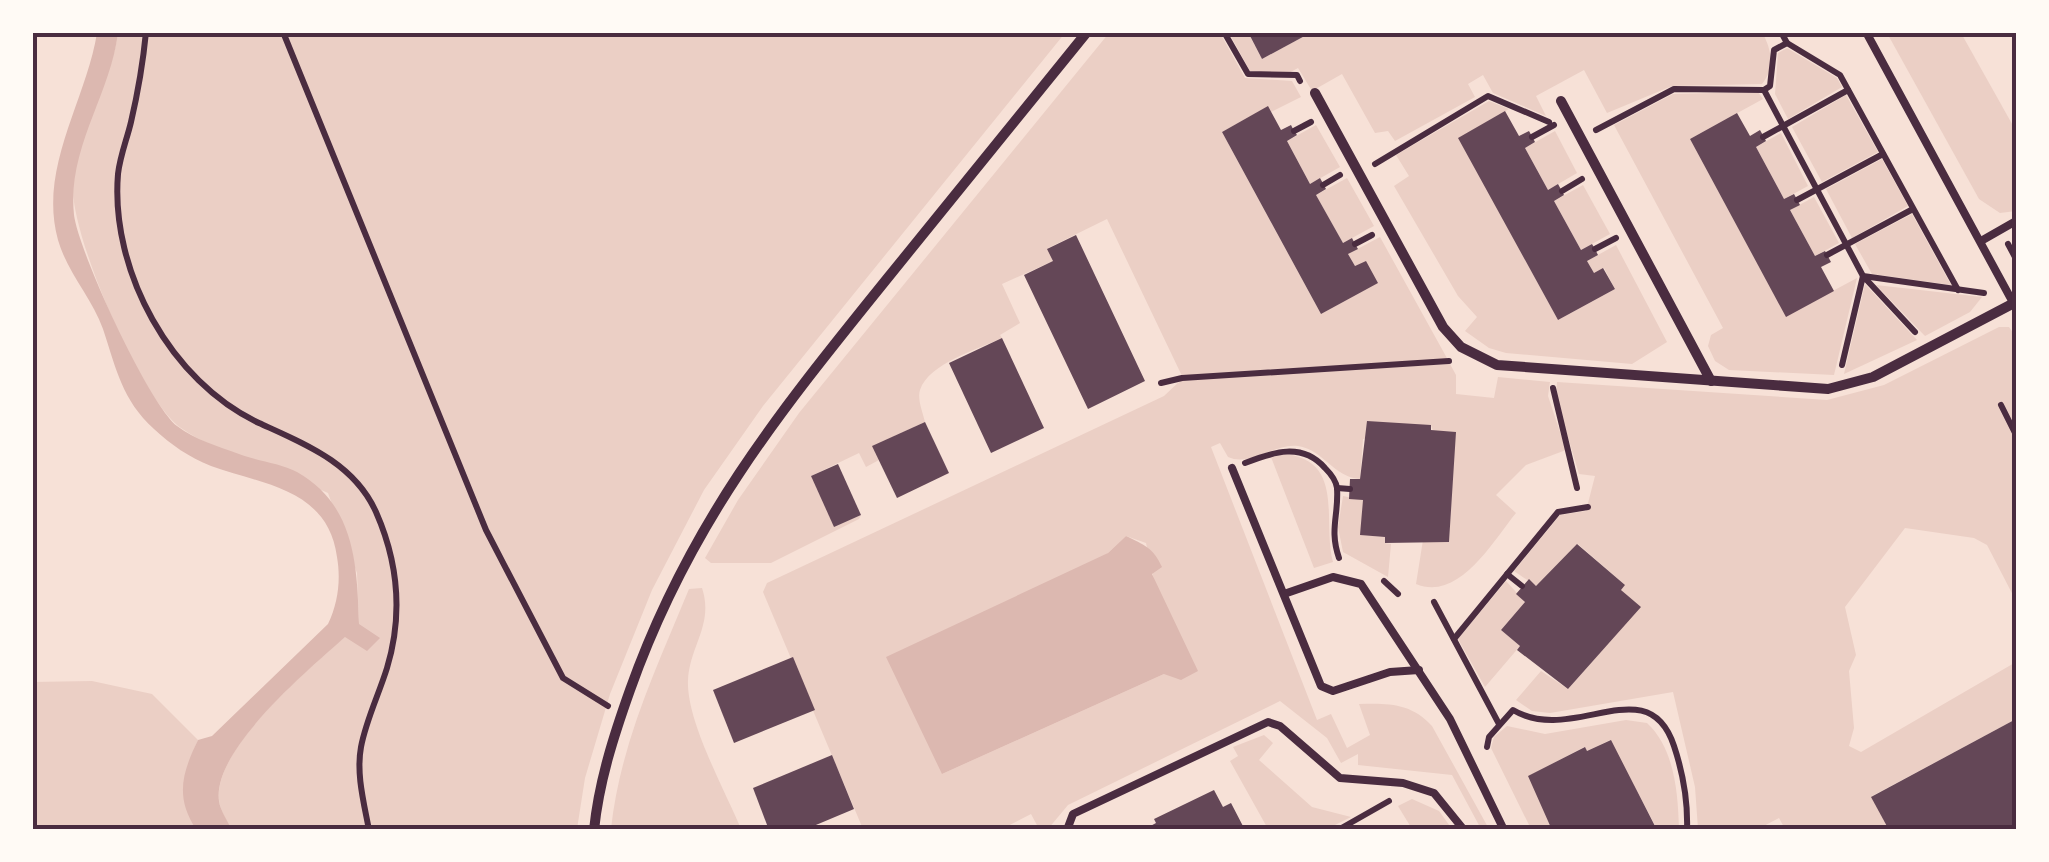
<svg xmlns="http://www.w3.org/2000/svg" width="2049" height="862" font-family="'PT Sans',sans-serif">
	<style>
		.green { fill: #ebcfc5; fill-rule: evenodd }
		.water { fill: #dcb8b0 }
		.building { fill: #644757 }
		.lines { fill: none; stroke-linecap: round; stroke-linejoin: round }
		.path { stroke: #4a2c40; stroke-width: 6 }
		.service { stroke: #4a2c40; stroke-width: 8 }
		.minor { stroke: #4a2c40; stroke-width: 10 }
		.neatline { fill: none; stroke: #4a2c40; stroke-width: 4 }
	</style>
	<rect width="100%" height="100%" fill="#f7e1d7"/>
	<g class="green">
		<path d="M1312 32H1762C1772 50 1775 68 1762 84L1672 86 1607 113 1584 70 1536 96 1546 116 1493 93 1483 75 1468 84 1475 97 1395 141 1388 131 1375 133 1342 74 1312 91 1298 68 1287 74 1250 71 1229 33H1248L1262 59Z"/>
		<path d="M118 33H1065L763 406 704 490 652 590 610 694 585 778 577 829H231C227 821 220 810 219 800 213 744 322 659 359 624L357 573 328 493C287 475 215 452 181 428 141 400 71 236 73 187 75 132 111 85 118 33Z"/>
		<path d="M1109 33H1220L1245 78 1292 81 1301 97 1271 112 1267 107 1222 132 1321 314 1377 283 1366 262 1355 266 1348 254 1380 237 1448 360 1182 376 1107 219 1048 248 1053 261 1002 284 1020 323 1000 335 1002 338C979 349 929 363 920 390 917 399 923 413 925 422L873 446 879 460 866 467 859 453 811 476 834 526 861 515 859 519 771 563H711L705 558 738 500 799 413Z"/>
		<path d="M1887 33H1961L2016 131V211L2000 213 1979 199Z"/>
		<path d="M1787 48 1837 78 1842 87 1788 119 1775 94 1778 53Z"/>
		<path d="M1758 92 1763 99 1690 139 1786 316 1857 278 1834 375 1729 370 1715 361 1708 346 1711 335 1723 328 1614 125 1673 94Z"/>
		<path d="M1846 95 1878 152 1822 182 1792 127Z"/>
		<path d="M1489 101 1509 109 1459 138 1558 320 1615 289 1604 268 1594 273 1587 261 1616 245 1667 342 1632 364 1506 353 1489 348 1465 331 1477 317 1458 296 1394 186 1409 176 1396 155Z"/>
		<path d="M1316 125 1340 167 1310 184 1287 141Z"/>
		<path d="M1555 131 1577 173 1548 190 1525 148Z"/>
		<path d="M1781 133 1808 186 1784 199 1756 147Z"/>
		<path d="M1882 159 1908 206 1852 238 1826 189Z"/>
		<path d="M1347 178 1374 226 1343 243 1316 195Z"/>
		<path d="M1583 185 1610 234 1581 250 1554 201Z"/>
		<path d="M1814 197 1839 243 1815 256 1790 210Z"/>
		<path d="M1912 214 1951 285 1872 274 1855 244Z"/>
		<path d="M1865 284 1917 340 1844 374Z"/>
		<path d="M1876 285 1982 297 1970 312 1925 336Z"/>
		<path d="M1999 327H2009L2016 337V601L1987 545 1974 538 1905 528 1845 607 1856 655 1849 671 1854 728 1849 746 1861 752 2016 662V719L1872 796 1889 829H1785L1779 818 1758 829H1698L1695 787 1673 692 1550 713 1532 711 1516 700 1541 671 1568 689 1640 607 1621 590 1625 585 1578 544 1536 586 1514 571 1560 515 1586 511 1595 476 1579 474 1556 397 1557 382 1827 400 1884 385Z"/>
		<path d="M1450 364 1456 375V394L1494 398 1498 377 1550 382 1548 396 1566 450 1526 465 1496 495 1516 513C1493 541 1459 602 1416 584L1423 540 1449 541 1455 432 1433 431 1431 425 1363 439 1360 479C1333 477 1324 450 1298 446 1274 443 1250 467 1228 457L1220 443 1211 447 1317 720 1331 714 1347 748 1370 735 1359 704C1387 703 1412 703 1432 726L1489 829H1481L1452 775 1358 765V754L1341 763 1327 738 1280 701 1068 805 1048 829H1039L1031 814 1002 829H863L763 592 767 583 1164 396 1182 379ZM1126 536 1146 543 1174 674H1164L942 774 1108 553Z"/>
		<path d="M1287 454C1345 463 1322 521 1333 562L1314 568 1271 457Z"/>
		<path d="M1343 496 1363 500 1361 535 1385 537V543L1391 544 1388 577 1343 552 1338 527Z"/>
		<path d="M1506 581 1525 602 1501 630 1520 646 1485 687 1458 639Z"/>
		<path d="M702 588C714 624 690 645 688 680 686 721 725 790 741 829H611C620 744 657 667 689 589Z"/>
		<path d="M92 681 152 694 198 740C186 765 180 805 196 829H33L32 682Z"/>
		<path d="M1626 720 1647 723C1675 749 1678 794 1679 829H1657L1610 740 1587 751 1584 747 1529 776 1552 829H1531L1491 748 1494 737 1507 726 1545 734Z"/>
		<path d="M1264 735 1273 743 1259 760 1312 807 1351 817 1327 829H1268L1230 761 1238 756 1233 747Z"/>
		<path d="M1412 799 1439 811 1452 829H1412L1398 806Z"/>
	</g>
	<g class="water">
		<path d="M97 33H118C110 96 67 148 74 215 79 253 149 404 177 426 196 440 217 446 239 454 257 461 280 463 297 472 355 505 357 564 359 624L380 638 367 651 345 637C311 668 212 749 219 801 220 810 228 821 231 829H196C175 797 182 773 198 740L212 736 328 624C338 603 341 580 337 557 328 489 264 485 211 466 189 457 171 445 154 429 122 400 116 368 103 329 92 298 67 272 58 240 38 168 86 101 97 33Z"/>
		<path d="M1126 536C1144 545 1153 547 1162 567L1152 574 1198 671 1181 680 1164 674 942 774 886 657 1108 553Z"/>
	</g>
	<g class="building">
		<path d="M1248 32H1312L1262 59Z"/>
		<path d="M1268 106 1281 130 1291 125 1294 131 1297 135 1287 141 1310 184 1320 178 1326 189 1316 195 1343 243 1352 238 1355 244 1358 249 1348 254 1355 266 1366 261 1378 283 1321 314 1222 132Z"/>
		<path d="M1505 111 1519 136 1529 131 1535 142 1525 148 1548 190 1558 184 1564 195 1554 201 1581 250 1592 244 1595 249 1598 255 1587 261 1594 273 1603 268 1615 289 1558 320 1458 138Z"/>
		<path d="M1737 113 1750 136 1760 130 1766 141 1756 147 1784 199 1794 194 1800 205 1790 210 1815 256 1825 251 1831 262 1821 267 1834 291 1786 317 1690 139Z"/>
		<path d="M1076 235 1145 381 1088 409 1024 275 1053 261 1047 249Z"/>
		<path d="M1002 338 1044 428 991 453 949 363Z"/>
		<path d="M1367 421 1431 425V430L1456 432 1449 542 1385 543V537L1360 535 1363 500 1349 499 1350 479H1360Z"/>
		<path d="M925 422 949 473 897 498 872 446Z"/>
		<path d="M838 464 861 515 834 527 811 476Z"/>
		<path d="M1577 544 1625 585 1621 590 1641 607 1568 689 1517 650 1520 646 1501 630 1525 602 1516 594 1529 579 1536 586Z"/>
		<path d="M793 657 815 710 734 743 713 690Z"/>
		<path d="M2016 719V830H1889L1871 797Z"/>
		<path d="M1611 740 1657 830H1552L1528 776 1585 747 1587 751Z"/>
		<path d="M832 755 854 809 804 830H769L753 788Z"/>
		<path d="M1214 790 1223 807 1231 803 1245 830H1143L1156 823 1154 819Z"/>
	</g>
	<g class="lines">
		<g class="path">
			<path d="M146 32C143 63 138 92 131 122 127 139 120 156 118 174 110 271 171 382 259 423 305 444 354 463 376 512 398 562 403 615 387 668 379 694 366 720 361 747 356 774 364 803 369 830"/>
			<path d="M283 32 486 530 563 678 608 706"/>
			<path d="M1224 32 1248 74 1297 75 1300 81"/>
			<path d="M1781 32 1787 43"/>
			<path d="M1764 90 1770 86 1774 50 1787 43 1840 75 1958 290"/>
			<path d="M1764 90 1863 276 1984 293"/>
			<path d="M1596 130 1674 89 1764 90"/>
			<path d="M1294 131 1311 122"/>
			<path d="M1532 137 1554 125"/>
			<path d="M1763 137 1848 90"/>
			<path d="M1375 164 1488 96 1549 122"/>
			<path d="M1323 185 1340 175"/>
			<path d="M1562 191 1582 179"/>
			<path d="M1797 200 1883 154"/>
			<path d="M1355 244 1372 235"/>
			<path d="M2008 244 2016 259"/>
			<path d="M1595 249 1616 238"/>
			<path d="M1827 255 1913 209"/>
			<path d="M1842 365 1863 276 1915 332"/>
			<path d="M1161 383 1182 378 1449 361"/>
			<path d="M1553 388 1577 488"/>
			<path d="M2001 405 2016 435"/>
			<path d="M1245 463C1273 452 1302 442 1325 468 1330 473 1336 480 1337 488 1339 515 1329 529 1339 558"/>
			<path d="M1337 488 1350 489"/>
			<path d="M1507 574 1522 586"/>
			<path d="M1384 581 1398 594"/>
			<path d="M1434 602 1499 724"/>
			<path d="M1454 639 1558 512 1588 507"/>
			<path d="M1487 747 1489 737 1513 710C1573 746 1648 667 1674 746 1683 773 1688 801 1687 830"/>
			<path d="M1338 830 1389 801"/>
		</g>
		<g class="service">
			<path d="M1866 32 2016 308"/>
			<path d="M1981 241 2016 221"/>
			<path d="M1232 468 1321 686 1333 691 1390 672 1419 670"/>
			<path d="M1284 594 1333 577 1361 584 1450 719 1504 830"/>
			<path d="M1067 830 1073 814 1268 722 1280 726 1340 778 1403 783 1434 793 1464 830"/>
		</g>
		<g class="minor">
			<path d="M1315 93 1443 327 1461 347 1497 365 1828 389 1873 377 2014 303"/>
			<path d="M1561 101 1711 381"/>
			<path d="M594 830C599 781 614 735 630 690 689 524 777 415 886 280 953 198 1020 115 1087 32"/>
		</g>
	</g>
	<rect width="2049" height="862" fill="none" stroke="#fffaf5" stroke-width="70"/>
	<rect x="35" y="35" width="1979" height="792" class="neatline"/>
</svg>
